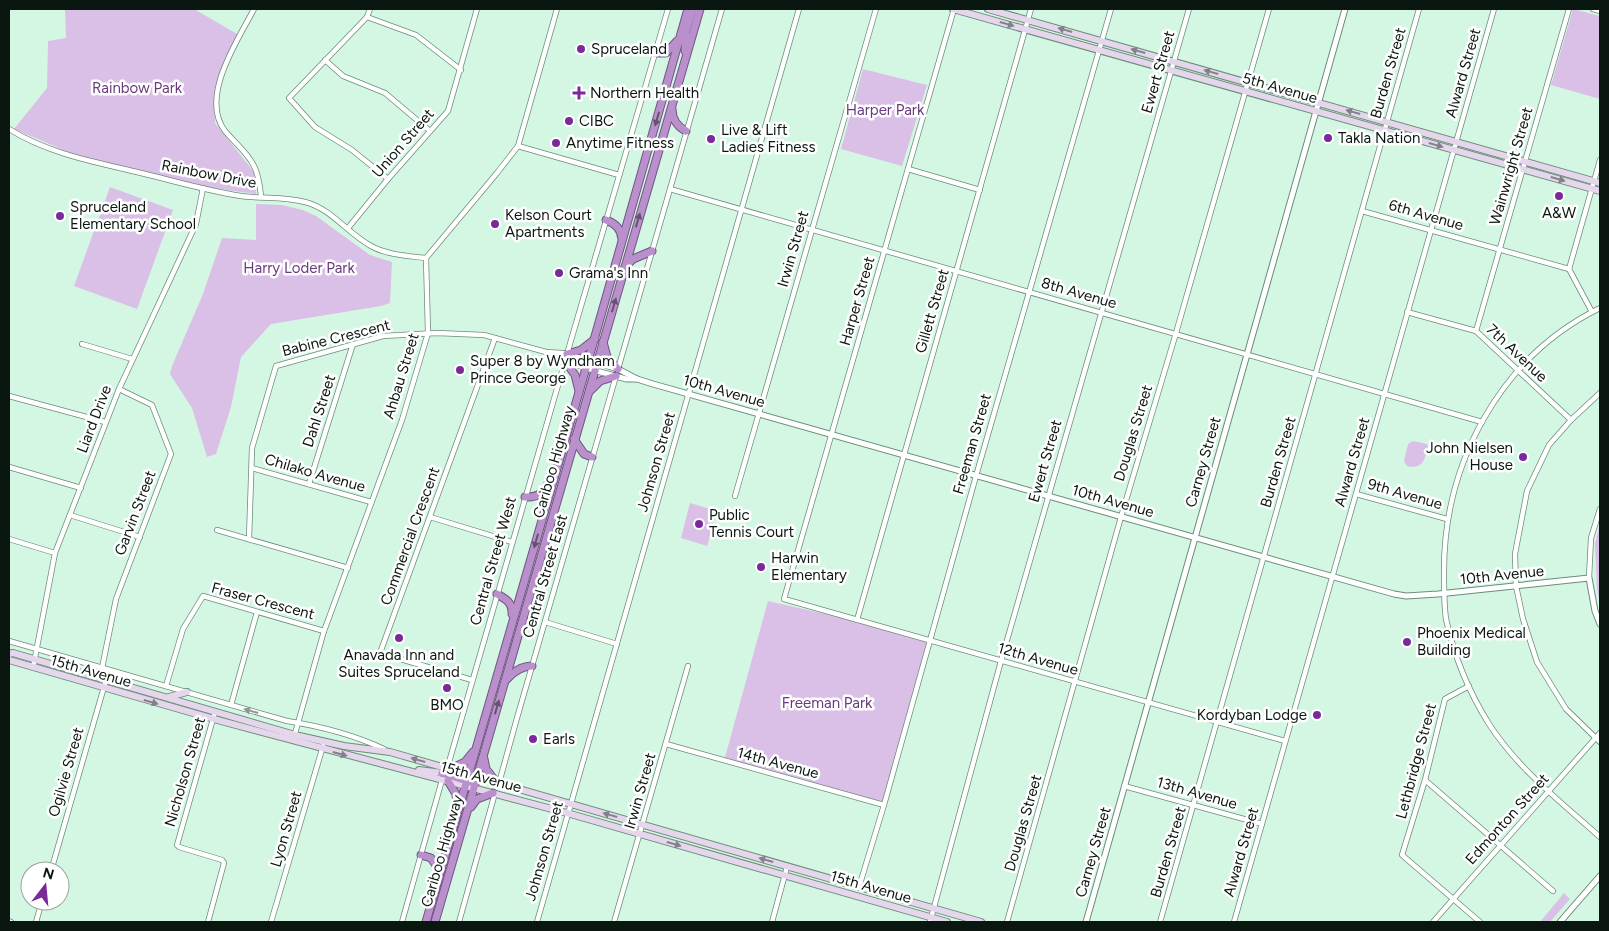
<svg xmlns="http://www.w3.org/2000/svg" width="1609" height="931" font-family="Figtree,sans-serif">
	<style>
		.green { fill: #dac0e6 }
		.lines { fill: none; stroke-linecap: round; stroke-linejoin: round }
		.minor-casing { stroke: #6b8c7a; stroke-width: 6 }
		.tertiary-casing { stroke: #6b8c7a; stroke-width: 7 }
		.secondary-casing { stroke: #6b8c7a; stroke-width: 8 }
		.trunk-casing { stroke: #715482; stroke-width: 9 }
		.minor { stroke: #fff; stroke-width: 4.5 }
		.tertiary { stroke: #fff; stroke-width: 5 }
		.secondary { stroke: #e5d6ec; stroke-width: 6 }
		.trunk { stroke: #ba90cc; stroke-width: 7 }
		.oneway { fill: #828089 }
		.oneway2 { fill: #62546e }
		.oneway3 { fill: #919793 }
		.poi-dot { fill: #7b299a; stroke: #fff; stroke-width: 2 }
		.labels { text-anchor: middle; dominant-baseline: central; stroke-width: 5; stroke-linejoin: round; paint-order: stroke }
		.poi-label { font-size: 15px; fill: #0a1710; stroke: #fff; text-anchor: start }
		.street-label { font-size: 15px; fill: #0a1710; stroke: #fff }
		.park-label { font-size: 15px; fill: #6a3a7f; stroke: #fff }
	</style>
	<rect width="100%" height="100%" fill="#d4f7e4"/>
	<g class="green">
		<path d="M65 9H194L239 35 218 77 215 94V123L254 172 256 194 206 187 73 154 14 129 47 88 48 41 66 38Z"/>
		<path d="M1573 9 1600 16V99L1551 85Z"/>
		<path d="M863 69 927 85 902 166 841 149Z"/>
		<path d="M110 187 173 210 137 309 74 286Z"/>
		<path d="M256 204 282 205 303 210 316 216 370 255 392 262 390 303 381 306 271 324 241 357 231 407 216 454 207 457 192 408 170 374 172 366 203 294 222 238 256 240Z"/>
		<path d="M1413 441 1427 444 1428 446C1425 459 1423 470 1407 466L1404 461 1408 444Z"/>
		<path d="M690 503 717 511 707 546 681 538Z"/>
		<path d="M1600 523V604L1597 589 1595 544Z"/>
		<path d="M768 601 857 621 931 643 885 806 724 761Z"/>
		<path d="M1564 893 1570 899 1550 922H1540Z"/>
	</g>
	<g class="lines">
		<g class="minor-casing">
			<g id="minor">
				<path d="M254 9C238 40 199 97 225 131 234 142 248 153 254 166 259 176 260 186 261 196"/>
				<path d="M370 9 367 17 289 98 315 127 352 150 388 179"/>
				<path d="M954 9 784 599 1285 741"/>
				<path d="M1593 9 1600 11"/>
				<path d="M367 17 416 35 461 70"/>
				<path d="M325 60 343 76 385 93 430 131"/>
				<path d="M9 129C49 154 96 162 141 173 174 181 208 191 241 196 263 199 284 196 305 202 332 209 347 233 371 246 387 255 409 256 426 258"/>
				<path d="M518 146 619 175"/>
				<path d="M908 169 980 190"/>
				<path d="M670 189 1482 422"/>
				<path d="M1362 211 1569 269"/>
				<path d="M348 228 388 179 448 111 477 9"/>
				<path d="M1600 308C1500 357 1443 464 1444 574 1444 589 1444 605 1446 619 1454 656 1469 692 1489 724 1518 769 1561 802 1600 837"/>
				<path d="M1407 312 1476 331 1571 420"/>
				<path d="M1592 312 1569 269 1600 160"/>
				<path d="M1476 331 1569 9"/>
				<path d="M82 344 132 359"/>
				<path d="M547 353 560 360 586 368"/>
				<path d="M567 354 668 9"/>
				<path d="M618 369 722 9"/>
				<path d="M1600 393 1571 420 1549 445 1527 491 1515 554 1516 586 1523 619 1537 662 1566 709 1600 742"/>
				<path d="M9 396 105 422"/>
				<path d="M9 467 81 488"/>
				<path d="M252 468 371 502"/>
				<path d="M309 484 353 344"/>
				<path d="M1356 494 1447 519"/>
				<path d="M735 496 876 9"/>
				<path d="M70 515 140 537"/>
				<path d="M430 517 512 542"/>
				<path d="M217 530 348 568"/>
				<path d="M9 539 55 553"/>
				<path d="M249 539 252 448 276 366 383 336 437 333 484 335 546 352 562 353 589 360"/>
				<path d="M1589 578 1591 538 1600 509"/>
				<path d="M857 620 1031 9"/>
				<path d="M545 622 617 644"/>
				<path d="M9 641 287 721C319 726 354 735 384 749"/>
				<path d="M33 668 55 553 119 389 196 224 203 188"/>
				<path d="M102 668 116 599 171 454 152 405 119 389"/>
				<path d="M472 680 380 653 495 338"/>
				<path d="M166 686 183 629 203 596 324 631"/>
				<path d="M1469 686 1445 699 1425 780 1402 855 1480 922"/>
				<path d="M231 705 257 612"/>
				<path d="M294 737 324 631 402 420 428 333 426 258 497 173 518 146 557 9"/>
				<path d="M666 744 884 805"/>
				<path d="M447 769 565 361"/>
				<path d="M1425 780 1553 891"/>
				<path d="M499 783 517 718 616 376"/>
				<path d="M1124 786 1262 824"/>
				<path d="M51 871 106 680"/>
				<path d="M859 887 884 805 976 476 1111 9"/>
				<path d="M9 921 11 922"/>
				<path d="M36 922 42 901"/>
				<path d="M208 922 224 863 222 860 179 847 177 845 215 712"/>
				<path d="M271 922 323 746"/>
				<path d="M402 922 442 780"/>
				<path d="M459 922 495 793"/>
				<path d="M537 922 799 9"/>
				<path d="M614 922 688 666"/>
				<path d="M772 922 787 867"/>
				<path d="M930 922 1001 661 1189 9"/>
				<path d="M1007 922 1121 517 1176 333 1269 9"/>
				<path d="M1160 922 1419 9"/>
				<path d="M1234 922 1494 9"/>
				<path d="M1433 922 1600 733"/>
			</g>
		</g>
		<g class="tertiary-casing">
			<g id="tertiary">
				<path d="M589 360 618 369 637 379 653 384 1394 594 1406 596 1438 594 1589 578 1595 611 1600 624"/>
				<path d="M586 368 626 379H637"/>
				<path d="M1086 922 1345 9"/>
				<path d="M1560 922 1600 876"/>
			</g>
		</g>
		<g class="secondary-casing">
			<g id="secondary">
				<path d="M953 9 1600 191"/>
				<path d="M988 9 1600 183"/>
				<path d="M9 654 13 653 295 735 344 746 390 752 981 922"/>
				<path d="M9 660 221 721 567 813 947 922"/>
				<path d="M169 697 187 692"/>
				<path d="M419 770 442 773 445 770"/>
			</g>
		</g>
		<g class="trunk-casing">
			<g id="trunk">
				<path d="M685 51 686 31 693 9"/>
				<path d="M655 53H666L677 41"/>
				<path d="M672 109C672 119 678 127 686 131"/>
				<path d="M606 220C616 224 621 229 622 239"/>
				<path d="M625 267 633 259 652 251"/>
				<path d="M603 342 607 357 618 369"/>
				<path d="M567 354 581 350 595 339"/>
				<path d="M565 361 575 375 579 391"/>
				<path d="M591 390 600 381 616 376"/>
				<path d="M574 439 584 454 592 457"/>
				<path d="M525 497C538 498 545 492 549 481"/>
				<path d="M497 594C506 599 513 603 512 614"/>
				<path d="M507 679C514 671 521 666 532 666"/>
				<path d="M484 759 486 769 496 782"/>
				<path d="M450 769 465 762 473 752"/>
				<path d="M442 773 470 782"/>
				<path d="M448 781 456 794 457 806"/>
				<path d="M471 807 477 799 493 793"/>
				<path d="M421 855 431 858 438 868 439 875"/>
				<path d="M426 922 586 368 688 9"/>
				<path d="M435 922 700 9"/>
			</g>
		</g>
		<use href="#minor" class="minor"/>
		<use href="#tertiary" class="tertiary"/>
		<use href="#secondary" class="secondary"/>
		<use href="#trunk" class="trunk"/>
	</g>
	<defs><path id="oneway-solid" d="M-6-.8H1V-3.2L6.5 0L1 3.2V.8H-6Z" transform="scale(1.25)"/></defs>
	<g class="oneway">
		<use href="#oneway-solid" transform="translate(1007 24) rotate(16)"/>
		<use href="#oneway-solid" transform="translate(1065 30) rotate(-164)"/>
		<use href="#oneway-solid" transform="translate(1138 51) rotate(-164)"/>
		<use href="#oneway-solid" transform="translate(1211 72) rotate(-164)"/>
		<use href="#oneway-solid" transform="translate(1353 112) rotate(-164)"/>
		<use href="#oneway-solid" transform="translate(1436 145) rotate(16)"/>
		<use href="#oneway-solid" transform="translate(1558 179) rotate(16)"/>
		<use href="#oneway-solid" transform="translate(151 702) rotate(16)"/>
		<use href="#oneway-solid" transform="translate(340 754) rotate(15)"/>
		<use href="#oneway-solid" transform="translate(418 760) rotate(-164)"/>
		<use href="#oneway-solid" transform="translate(610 815) rotate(-164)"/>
		<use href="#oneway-solid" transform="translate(674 844) rotate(16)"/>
		<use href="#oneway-solid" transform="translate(766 860) rotate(-164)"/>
	</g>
	<g class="oneway2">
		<use href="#oneway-solid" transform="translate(657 119) rotate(106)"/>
		<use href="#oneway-solid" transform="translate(638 220) rotate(-74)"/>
		<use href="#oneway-solid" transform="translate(614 305) rotate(-74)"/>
		<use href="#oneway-solid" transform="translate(536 541) rotate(106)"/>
		<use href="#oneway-solid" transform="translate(497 707) rotate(-74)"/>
	</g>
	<use class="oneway3" href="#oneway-solid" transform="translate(251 711) rotate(-164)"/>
	<g class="poi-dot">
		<circle cx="581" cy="49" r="5"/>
		<path d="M576.5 85.5h5v5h5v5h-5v5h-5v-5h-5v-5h5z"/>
		<circle cx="569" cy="121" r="5"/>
		<circle cx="1328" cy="138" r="5"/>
		<circle cx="711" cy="139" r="5"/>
		<circle cx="556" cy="143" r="5"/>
		<circle cx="1559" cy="196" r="5"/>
		<circle cx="60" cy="216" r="5"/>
		<circle cx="495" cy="224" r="5"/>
		<circle cx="559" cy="273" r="5"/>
		<circle cx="460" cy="370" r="5"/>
		<circle cx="1523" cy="457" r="5"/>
		<circle cx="699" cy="524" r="5"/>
		<circle cx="761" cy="567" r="5"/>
		<circle cx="399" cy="638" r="5"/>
		<circle cx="1407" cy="642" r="5"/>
		<circle cx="447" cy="688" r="5"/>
		<circle cx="1317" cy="715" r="5"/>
		<circle cx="533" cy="739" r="5"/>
	</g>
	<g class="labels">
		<g class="poi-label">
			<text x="591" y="49">Spruceland</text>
			<text x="590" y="93">Northern Health</text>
			<text x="579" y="121">CIBC</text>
			<text x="721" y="130">Live &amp; Lift<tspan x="721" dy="17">Ladies Fitness</tspan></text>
			<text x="1338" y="138">Takla Nation</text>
			<text x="566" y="143">Anytime Fitness</text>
			<text x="70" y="207">Spruceland<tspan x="70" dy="17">Elementary School</tspan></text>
			<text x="1559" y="213" text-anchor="middle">A&amp;W</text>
			<text x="505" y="215">Kelson Court<tspan x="505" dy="17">Apartments</tspan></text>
			<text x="569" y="273">Grama's Inn</text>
			<text x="470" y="361">Super 8 by Wyndham<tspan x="470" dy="17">Prince George</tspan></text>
			<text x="1513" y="448" text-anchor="end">John Nielsen<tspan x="1513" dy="17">House</tspan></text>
			<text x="709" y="515">Public<tspan x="709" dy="17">Tennis Court</tspan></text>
			<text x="771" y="558">Harwin<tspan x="771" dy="17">Elementary</tspan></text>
			<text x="1417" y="633">Phoenix Medical<tspan x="1417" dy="17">Building</tspan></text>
			<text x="399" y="655" text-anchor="middle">Anavada Inn and<tspan x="399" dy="17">Suites Spruceland</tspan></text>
			<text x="447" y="705" text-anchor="middle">BMO</text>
			<text x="1307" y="715" text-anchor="end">Kordyban Lodge</text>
			<text x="543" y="739">Earls</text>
		</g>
		<g class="street-label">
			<text transform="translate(1158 72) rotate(-74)">Ewert Street</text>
			<text transform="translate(1388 73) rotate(-74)">Burden Street</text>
			<text transform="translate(1463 73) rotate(-74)">Alward Street</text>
			<text transform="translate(1280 88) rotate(16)">5th Avenue</text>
			<text transform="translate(403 143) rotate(-49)">Union Street</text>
			<text transform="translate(1511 166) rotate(-74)">Wainwright Street</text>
			<text transform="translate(209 174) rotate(11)">Rainbow Drive</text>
			<text transform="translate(1426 215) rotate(16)">6th Avenue</text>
			<text transform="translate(793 249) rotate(-74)">Irwin Street</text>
			<text transform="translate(1079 293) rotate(16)">8th Avenue</text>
			<text transform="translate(857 301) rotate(-74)">Harper Street</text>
			<text transform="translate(932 311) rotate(-74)">Gillett Street</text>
			<text transform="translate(336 338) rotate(-14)">Babine Crescent</text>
			<text transform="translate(1517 353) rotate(43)">7th Avenue</text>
			<text transform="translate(401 376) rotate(-73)">Ahbau Street</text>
			<text transform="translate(724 391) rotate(16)">10th Avenue</text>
			<text transform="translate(319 411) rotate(-72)">Dahl Street</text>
			<text transform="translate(94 419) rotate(-69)">Liard Drive</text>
			<text transform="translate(1133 433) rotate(-73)">Douglas Street</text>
			<text transform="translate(972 444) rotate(-74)">Freeman Street</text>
			<text transform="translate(1045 461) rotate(-74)">Ewert Street</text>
			<text transform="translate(554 462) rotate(-74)">Cariboo Highway</text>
			<text transform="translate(656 462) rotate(-74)">Johnson Street</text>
			<text transform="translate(1203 462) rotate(-74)">Carney Street</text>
			<text transform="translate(1278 462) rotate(-74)">Burden Street</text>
			<text transform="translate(1352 462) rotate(-74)">Alward Street</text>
			<text transform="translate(315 473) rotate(16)">Chilako Avenue</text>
			<text transform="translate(1405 494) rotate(16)">9th Avenue</text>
			<text transform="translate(1113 501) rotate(16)">10th Avenue</text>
			<text transform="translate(135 513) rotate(-69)">Garvin Street</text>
			<text transform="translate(410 536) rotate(-70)">Commercial Crescent</text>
			<text transform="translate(493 561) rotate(-74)">Central Street West</text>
			<text transform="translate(1502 575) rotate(-6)">10th Avenue</text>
			<text transform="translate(545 576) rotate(-74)">Central Street East</text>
			<text transform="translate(263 601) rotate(15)">Fraser Crescent</text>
			<text transform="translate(1038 659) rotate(16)">12th Avenue</text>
			<text transform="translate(91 671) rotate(16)">15th Avenue</text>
			<text transform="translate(1416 761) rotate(-75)">Lethbridge Street</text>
			<text transform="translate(778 763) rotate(15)">14th Avenue</text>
			<text transform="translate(66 772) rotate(-74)">Ogilvie Street</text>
			<text transform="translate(185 772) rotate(-74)">Nicholson Street</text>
			<text transform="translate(481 777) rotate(15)">15th Avenue</text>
			<text transform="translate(640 791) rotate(-74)">Irwin Street</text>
			<text transform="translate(1197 793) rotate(16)">13th Avenue</text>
			<text transform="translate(1507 819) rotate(-48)">Edmonton Street</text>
			<text transform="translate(1023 823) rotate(-74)">Douglas Street</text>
			<text transform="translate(286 829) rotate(-74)">Lyon Street</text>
			<text transform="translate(442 851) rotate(-74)">Cariboo Highway</text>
			<text transform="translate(544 851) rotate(-74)">Johnson Street</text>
			<text transform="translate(1093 852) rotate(-74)">Carney Street</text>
			<text transform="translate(1168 852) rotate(-74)">Burden Street</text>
			<text transform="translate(1241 852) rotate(-74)">Alward Street</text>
			<text transform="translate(871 887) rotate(16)">15th Avenue</text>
		</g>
		<g class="park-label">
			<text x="137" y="88">Rainbow Park</text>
			<text x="885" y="110">Harper Park</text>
			<text x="299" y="268">Harry Loder Park</text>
			<text x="827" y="703">Freeman Park</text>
		</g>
	</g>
	<rect width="1609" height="931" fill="none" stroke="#0a1710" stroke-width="20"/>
	<g transform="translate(45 886) rotate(16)"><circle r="24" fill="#ffffff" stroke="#9da29f"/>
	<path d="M0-4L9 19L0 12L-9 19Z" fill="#7b299a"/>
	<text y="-8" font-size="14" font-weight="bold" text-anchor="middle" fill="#0a1710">N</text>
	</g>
</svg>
